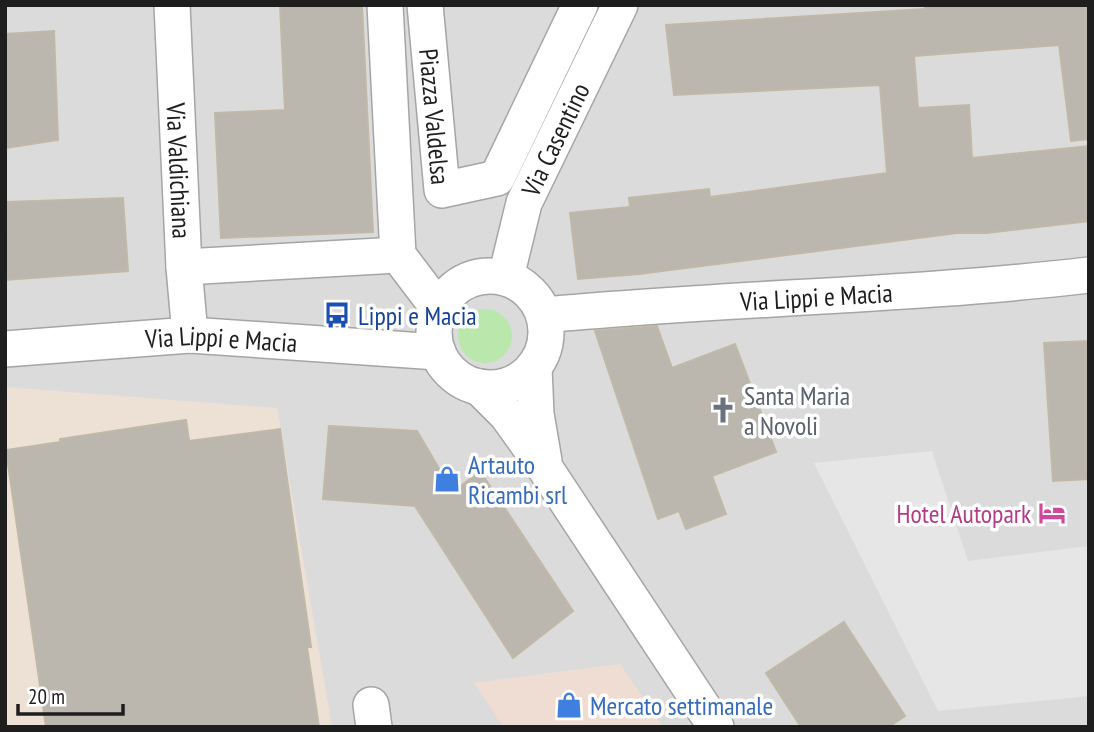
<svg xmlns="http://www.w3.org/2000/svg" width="1094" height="732" font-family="'PT Sans Narrow',sans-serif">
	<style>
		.residential { fill: #dcdbdb }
		.commercial { fill: #efddd4 }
		.military { fill: #ece1d4 }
		.grass { fill: #bae7ac }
		.parking { fill: #e6e6e6 }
		.building { fill: #bbb7ae; stroke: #c0b9a8; stroke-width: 2 }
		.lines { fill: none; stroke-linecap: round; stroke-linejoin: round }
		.minor-casing { stroke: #a5a5a5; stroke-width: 38 }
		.minor { stroke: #fff; stroke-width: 35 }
		.labels { text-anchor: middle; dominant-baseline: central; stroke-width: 7; stroke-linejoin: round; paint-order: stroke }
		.street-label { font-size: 26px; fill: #1e1e1e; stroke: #fff }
		.transit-label { font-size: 26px; fill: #164399; stroke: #fff; text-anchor: start }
		.worship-label { font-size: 26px; fill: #5b616d; stroke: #fff; text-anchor: start }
		.shop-label { font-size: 26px; fill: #366cbe; stroke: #fff; text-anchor: start }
		.hotel-label { font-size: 26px; fill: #b23c85; stroke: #fff; text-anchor: end }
	</style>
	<rect width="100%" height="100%" fill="#efeee5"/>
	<rect class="residential" x="5" y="5" width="1084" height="722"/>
	<path class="commercial" d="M620 664 663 727H504L474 683Z"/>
	<path class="military" d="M5 387 277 408 332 727H5Z"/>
	<circle class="grass" cx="485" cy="336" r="27"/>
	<path class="parking" d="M932 451 968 561 1089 546V696L938 711 814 463Z"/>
	<g class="building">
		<path d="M280 5H362L373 232 221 238 215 113 285 110Z"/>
		<path d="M925 5H1089V139L1071 141 1059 45 914 56 918 108 969 105 972 158 1089 146V221L987 233H957L639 274 578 279 570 213 630 207 629 198 709 189 710 197 887 173 880 85 674 95 666 25 925 9Z"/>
		<path d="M54 31 58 140 5 148V34Z"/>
		<path d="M123 198 128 271 5 280 7 202Z"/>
		<path d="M657 326 672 368 735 344 776 452 712 476 726 514 686 529 679 511 658 519 595 331Z"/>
		<path d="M1089 341V479L1053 481 1044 343Z"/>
		<path d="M186 420 189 441 280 429 311 647H307L319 727H46L6 450 60 442V439Z"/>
		<path d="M329 426 417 431 453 492 480 471 573 611 513 658 415 506 323 499Z"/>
		<path d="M844 622 905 716 889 727H801L766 673Z"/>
	</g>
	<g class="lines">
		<g class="minor-casing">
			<g id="minor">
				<path id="s1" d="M172 5 184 267 190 335"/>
				<path d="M385 5 398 255 439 309"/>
				<path id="s2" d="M425 5 442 190 497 178 580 5"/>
				<path d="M184 267 398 255"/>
				<circle cx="490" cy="332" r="56"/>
				<path id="s3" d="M506 277 524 203 620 5"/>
				<path id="s4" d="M544 315C725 298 908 296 1089 275"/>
				<path id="s5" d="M5 349 190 335 438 352"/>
				<path d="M534 368 536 414 544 461"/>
				<path d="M479 387 507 415 545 468 716 727"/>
				<path d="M371 705 374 727"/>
			</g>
		</g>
		<use href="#minor" class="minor"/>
	</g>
	<defs>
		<g id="bus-bare" transform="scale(2.1)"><path d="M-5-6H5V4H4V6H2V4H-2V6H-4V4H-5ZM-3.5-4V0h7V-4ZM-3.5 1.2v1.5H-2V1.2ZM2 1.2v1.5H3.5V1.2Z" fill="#1a4fb4" stroke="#fff" stroke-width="2.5" paint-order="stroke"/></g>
		<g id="church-bare" transform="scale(2.1)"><path d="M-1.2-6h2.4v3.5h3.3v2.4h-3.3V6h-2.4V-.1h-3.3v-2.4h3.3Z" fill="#6b7280" stroke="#fff" stroke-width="2.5" paint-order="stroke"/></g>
		<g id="shop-bare" transform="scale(2.1)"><path d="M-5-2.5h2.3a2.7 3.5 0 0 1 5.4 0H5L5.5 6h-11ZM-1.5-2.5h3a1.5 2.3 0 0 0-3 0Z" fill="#3f7fe0" stroke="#fff" stroke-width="2.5" paint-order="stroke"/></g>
		<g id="hotel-bare" transform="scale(2.1)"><path d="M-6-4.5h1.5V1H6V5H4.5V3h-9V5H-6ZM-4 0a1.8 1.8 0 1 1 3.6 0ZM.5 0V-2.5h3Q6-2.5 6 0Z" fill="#d1479c" stroke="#fff" stroke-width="2.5" paint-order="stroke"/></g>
	</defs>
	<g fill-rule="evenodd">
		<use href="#bus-bare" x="337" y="315"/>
		<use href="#church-bare" x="723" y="410"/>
		<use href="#shop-bare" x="447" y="479"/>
		<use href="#hotel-bare" x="1052" y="513"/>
		<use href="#shop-bare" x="569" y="705"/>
	</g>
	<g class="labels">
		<g class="street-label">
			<text stroke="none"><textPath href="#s2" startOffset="112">Piazza Valdelsa</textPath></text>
			<text stroke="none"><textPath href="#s3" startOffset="147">Via Casentino</textPath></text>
			<text stroke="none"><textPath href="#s1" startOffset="166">Via Valdichiana</textPath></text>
			<text stroke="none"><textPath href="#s4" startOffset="273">Via Lippi e Macia</textPath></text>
			<text stroke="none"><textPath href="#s5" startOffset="217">Via Lippi e Macia</textPath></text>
		</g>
		<g class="transit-label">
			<text x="358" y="315">Lippi e Macia</text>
		</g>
		<g class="worship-label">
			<text x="744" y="395">Santa Maria<tspan x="744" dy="30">a Novoli</tspan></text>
		</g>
		<g class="shop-label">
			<text x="468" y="464">Artauto<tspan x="468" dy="30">Ricambi srl</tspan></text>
			<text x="590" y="705">Mercato settimanale</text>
		</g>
		<g class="hotel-label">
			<text x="1031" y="513">Hotel Autopark</text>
		</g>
	</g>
	<rect width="1094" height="732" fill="none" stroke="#1e1e1e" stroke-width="14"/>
	<path d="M18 704v10h105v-10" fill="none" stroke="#1e1e1e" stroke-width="3.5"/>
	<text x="28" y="704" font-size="21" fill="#1e1e1e" stroke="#ffffff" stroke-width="5" paint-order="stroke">20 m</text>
</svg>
